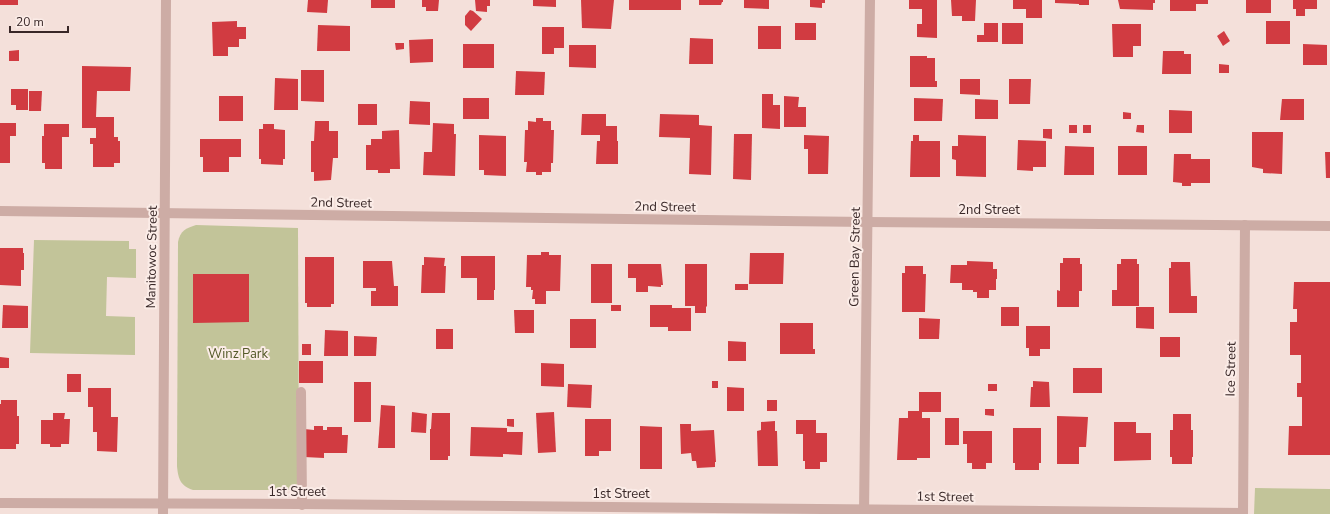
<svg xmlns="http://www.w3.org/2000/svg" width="1330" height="514" font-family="'Nunito Sans',sans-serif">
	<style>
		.green { fill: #c2c499 }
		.building { fill: #d13b41 }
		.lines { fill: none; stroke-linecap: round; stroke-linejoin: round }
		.lane { stroke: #cdaca5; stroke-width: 10 }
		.street { stroke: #cdaca5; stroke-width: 10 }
		.labels { text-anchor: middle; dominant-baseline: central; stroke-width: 4; stroke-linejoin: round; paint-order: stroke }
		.street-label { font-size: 13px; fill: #382727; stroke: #fbece7 }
		.park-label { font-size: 13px; fill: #545928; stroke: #fbece7 }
	</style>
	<rect width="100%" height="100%" fill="#f4e0da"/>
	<g class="green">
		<path d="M196 225 298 228 299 490H193C180 486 178 478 177 466L178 242C180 231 186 228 196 225Z"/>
		<path d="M34 240 129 241V249H136V278L107 277 106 316 135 317V355L30 353Z"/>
		<path d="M1255 488 1330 489V514H1254Z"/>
	</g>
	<g class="building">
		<rect x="0" y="0" width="18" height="5"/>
		<path d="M308 0H328L327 13 307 12Z"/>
		<rect x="371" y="0" width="24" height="8"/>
		<path d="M422 0H439L438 11H426V7H422Z"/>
		<path d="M475 0H490V6H487V12L476 11Z"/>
		<path d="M533 0H556V7L533 6Z"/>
		<path d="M581 0H614L611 29 582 28Z"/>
		<rect x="629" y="0" width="52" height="10"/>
		<path d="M699 0H723V2H722L721 5H699Z"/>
		<path d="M744 0H769V9L744 8Z"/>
		<path d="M810 0H825V3H822V8L810 7Z"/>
		<path d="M909 0H937V38L917 37V24H922V9H909Z"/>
		<path d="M951 0H976L975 21H962V16H952Z"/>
		<path d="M1013 0H1042V18H1026V9H1013Z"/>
		<path d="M1055 0H1089V5H1079V4L1055 3Z"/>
		<path d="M1118 0H1155V3H1153V10L1120 9Z"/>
		<path d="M1170 0H1208V4H1196V11H1170Z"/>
		<rect x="1246" y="0" width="25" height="13"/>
		<path d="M1293 0H1317V9H1305V16H1296V9H1293Z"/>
		<path d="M470 10 473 11 482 19 471 31 465 25V16Z"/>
		<path d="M237 21V27H246V39H239V47H228V56H213L212 22Z"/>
		<rect x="1266" y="21" width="24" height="23"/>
		<rect x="795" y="23" width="21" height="17"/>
		<path d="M984 23H998V42H977V35H984Z"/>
		<rect x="1002" y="23" width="21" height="21"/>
		<path d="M1112 24H1141V46H1133V57H1113Z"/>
		<path d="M318 25 350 26V51H317Z"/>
		<rect x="758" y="26" width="23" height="23"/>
		<path d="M542 27H564V48H554V54H542Z"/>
		<path d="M1224 31 1230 41 1223 46 1217 36Z"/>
		<path d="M690 38 713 39V64H689Z"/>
		<path d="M433 39V62L410 63 409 40Z"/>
		<path d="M395 43H404V49L396 50Z"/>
		<rect x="463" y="44" width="31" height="24"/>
		<path d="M1303 44 1327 45V65H1303Z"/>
		<path d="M569 45H596V68L569 67Z"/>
		<path d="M19 50V61H9V51Z"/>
		<path d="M1163 51H1184V54H1191V74H1162Z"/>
		<path d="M910 56H927V58H935V81H937V87H910Z"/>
		<path d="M1219 64 1229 65V73H1219Z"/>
		<path d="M82 66 131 67 130 91H97L96 117H114V137H118V141H120V163H114V167H93V144H90V138H96V128H82Z"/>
		<path d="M301 70H324V102L301 101Z"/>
		<path d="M516 71 545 72 544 95H515Z"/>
		<path d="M275 78 298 79V110H274Z"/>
		<path d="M960 79H980V95L960 94Z"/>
		<path d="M1009 79H1031L1030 104H1009Z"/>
		<path d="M11 89H28V110H16V105H11Z"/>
		<path d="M29 91H42L41 111H29Z"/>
		<path d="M762 94H773V105H780V129L762 128Z"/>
		<rect x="219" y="96" width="24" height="25"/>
		<path d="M784 96 799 97 798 107H806V127H784Z"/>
		<rect x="463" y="98" width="26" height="21"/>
		<path d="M914 98 943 99 942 121H914Z"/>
		<path d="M975 99 998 100V119H975Z"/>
		<path d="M1282 99H1304V120H1280Z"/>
		<path d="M410 101 430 102V125L409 124Z"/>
		<rect x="358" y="104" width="19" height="21"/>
		<path d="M1169 110 1192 111V133H1169Z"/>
		<path d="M1123 112 1131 113V119H1123Z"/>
		<path d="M582 114H606V126H617V141H618V164H596L597 141H600V135H581Z"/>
		<path d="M660 114 699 115V125L712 126 711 175 689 174 690 138 659 137Z"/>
		<path d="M536 118H543V121H551V130H554L553 163H551V172H542V175H536V172H526L527 162H524L525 130H528V121L536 122Z"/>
		<path d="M315 121H329V131H338V158H333L331 180 314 181V172H311V141H314Z"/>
		<path d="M0 123H16V136H10V163H0Z"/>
		<path d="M433 123 454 124V134H456L455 176 423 175 424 152H432Z"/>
		<path d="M44 124H69V137H62V169H45V163H42V136H44Z"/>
		<path d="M263 124H274V129L285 130V159H283V165L261 164V159H259V129H263Z"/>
		<rect x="1069" y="125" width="8" height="8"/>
		<rect x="1083" y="125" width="8" height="8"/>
		<path d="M1137 125H1144V133L1136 132Z"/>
		<path d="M1043 129H1052V139L1043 138Z"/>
		<path d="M399 130 400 169H390V173H378V170H366V145H371V139H382V131Z"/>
		<path d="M1252 132H1283L1282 174 1263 173V169L1252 167Z"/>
		<path d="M734 134H752L751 180 733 179Z"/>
		<path d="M479 135 506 136V176L484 175V170H479Z"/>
		<path d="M804 135 829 136 828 174H808V149H804Z"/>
		<path d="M913 135H919V141H940V177H910L911 141H913Z"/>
		<path d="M958 135 986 136V177L956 176V160L952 159V146H958Z"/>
		<path d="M200 139H241V157H229V172H203V157H200Z"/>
		<path d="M1018 140 1046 141V167H1033V171L1017 170Z"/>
		<path d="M1065 146 1094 147V175H1064Z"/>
		<rect x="1118" y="146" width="29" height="29"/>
		<path d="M1325 152H1330V178H1326Z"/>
		<path d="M1174 154H1191V159H1210V183H1191V186H1182V183L1173 182Z"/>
		<path d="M0 248H23V253H24V270H21V286L0 285Z"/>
		<path d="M541 252H549V255H561L560 291H546V304H535V299H532L533 290H531V287H526L527 255H541Z"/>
		<path d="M750 253H784L783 284H749Z"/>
		<path d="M461 256H495V290H494V300H477V278H461Z"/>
		<path d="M305 257H334V304H331V307H307V303H305Z"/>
		<path d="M424 257 445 258 444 266H446L445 293H421L422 265H424Z"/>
		<path d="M1063 258H1080V264H1082V291H1079V307H1057V290L1060 291V263H1063Z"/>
		<path d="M1121 259H1137V264H1139V306H1112V290H1117V264H1121Z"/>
		<path d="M363 261H392L394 286H398V306H371V291H376V288H363Z"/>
		<path d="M967 261 993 262V269H997V279H996V290H989V298H977V292H973V290H962V283H950L951 265H967Z"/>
		<path d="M1171 262H1190L1191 296H1197V313H1169V268H1171Z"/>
		<rect x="591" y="264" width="21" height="39"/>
		<path d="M628 264H661L663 285H661V287L648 286V292H636V278H628Z"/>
		<path d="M685 264H707V307L706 306V313H695V306H685Z"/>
		<path d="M905 266H923V274H926L925 312H902V273H905Z"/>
		<path d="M193 274H249V322L193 323Z"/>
		<path d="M1294 282H1330V455H1288L1289 426H1302V397H1297V383H1301V355H1290V322H1297V309H1293Z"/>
		<rect x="735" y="284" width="13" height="6"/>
		<path d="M3 305 28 306V328H2Z"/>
		<rect x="611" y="305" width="10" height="6"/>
		<path d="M650 305H672V308H691V331H668V327H650Z"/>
		<rect x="1001" y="307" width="18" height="19"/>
		<path d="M1136 307H1154V329L1136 328Z"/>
		<path d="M514 310H534V333H515Z"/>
		<path d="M919 318 940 319 939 339H919Z"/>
		<rect x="570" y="319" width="26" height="29"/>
		<path d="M780 323H813V349H815V354H780Z"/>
		<path d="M1026 326H1050V349H1040V356H1029V348H1026Z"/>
		<rect x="436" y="329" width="17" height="20"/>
		<path d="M325 330 348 331V356H324Z"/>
		<path d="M354 336 377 337 376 356H354Z"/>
		<rect x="1160" y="337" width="20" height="20"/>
		<path d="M728 341 746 342V361H728Z"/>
		<rect x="302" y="344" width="9" height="11"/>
		<path d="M0 357 9 358V368H0Z"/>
		<rect x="299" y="361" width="24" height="22"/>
		<path d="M541 363 564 364V387L541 386Z"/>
		<rect x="1073" y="368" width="29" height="25"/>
		<rect x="67" y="374" width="14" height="18"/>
		<rect x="712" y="381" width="6" height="7"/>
		<path d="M1033 381 1049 382 1050 407H1030L1031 387H1033Z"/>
		<rect x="354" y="382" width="17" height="40"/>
		<path d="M568 384 592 385 591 408 567 407Z"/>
		<rect x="988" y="384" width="9" height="7"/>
		<path d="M727 387 744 388V411H727Z"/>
		<path d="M88 388H111V417H118L117 452 97 451V432H93V407H88Z"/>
		<path d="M919 392H941V412H922V418H930V458H917V460H897L899 418H908V411H919Z"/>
		<path d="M1 400H17V416H19V444H16V449H0V404H1Z"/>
		<rect x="767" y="400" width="10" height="11"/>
		<path d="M381 405 395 406V448H378Z"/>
		<path d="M985 409H994V416L985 415Z"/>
		<path d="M412 412 427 414 426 433 411 432Z"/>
		<path d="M554 412 556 452 538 453 536 413Z"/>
		<path d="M53 413H65L64 419H70L69 444H61V447H50V444H41V420H53Z"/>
		<path d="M432 413H450V456H448V460H430V429H431Z"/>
		<path d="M1173 414H1191V430H1193V457H1192V464H1172V457H1170V430H1173Z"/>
		<path d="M1057 416 1088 417 1086 447H1079V464H1057Z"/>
		<rect x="945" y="418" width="14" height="27"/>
		<path d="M507 419H514V427L507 426Z"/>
		<path d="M585 419H611V451H599V456H585Z"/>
		<path d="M796 420H816V433H827V462H820V469H805V461H803V434H796Z"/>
		<path d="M775 421V431H777L778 466H758L757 431 761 430V422Z"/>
		<path d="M1114 422H1136V433H1151V460L1114 461Z"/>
		<path d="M680 424H691V431L714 430 716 462H715V467L697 468 696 461H692L691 453 681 454Z"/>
		<path d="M314 426H323V430H327V427H342V435H348L347 453H324V458L304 457V429L314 430Z"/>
		<path d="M640 426 662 427V469H640Z"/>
		<path d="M471 427 507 428V432H523L522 455 503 454V457L470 456Z"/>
		<path d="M1013 428H1041V463H1039V470H1015V463H1013Z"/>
		<path d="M963 431H992V463H986V469H972V463H967V444H963Z"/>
	</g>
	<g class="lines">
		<path class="lane" d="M301 392 302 505"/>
		<g class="street">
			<path d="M0 211 868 222 1330 226"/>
			<path d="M0 503 299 504 1243 513"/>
			<path d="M163 514 166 0"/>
			<path d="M864 514 870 0"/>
			<path d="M1243 514 1245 225"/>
		</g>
	</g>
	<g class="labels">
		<g class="street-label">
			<text transform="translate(341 203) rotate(1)">2nd Street</text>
			<text transform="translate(665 207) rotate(1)">2nd Street</text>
			<text x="989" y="210">2nd Street</text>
			<text transform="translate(152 257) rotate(-89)">Manitowoc Street</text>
			<text transform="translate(855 257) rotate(-89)">Green Bay Street</text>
			<text transform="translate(1231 369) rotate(-89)">Ice Street</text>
			<text x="297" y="492">1st Street</text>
			<text x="621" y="494">1st Street</text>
			<text transform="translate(945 497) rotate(1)">1st Street</text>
		</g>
		<g class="park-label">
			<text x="238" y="354">Winz Park</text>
		</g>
	</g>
	<path d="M10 26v6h58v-6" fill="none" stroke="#382727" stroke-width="2"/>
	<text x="16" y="26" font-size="12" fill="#382727" stroke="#fbece7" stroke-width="3" paint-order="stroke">20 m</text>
</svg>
